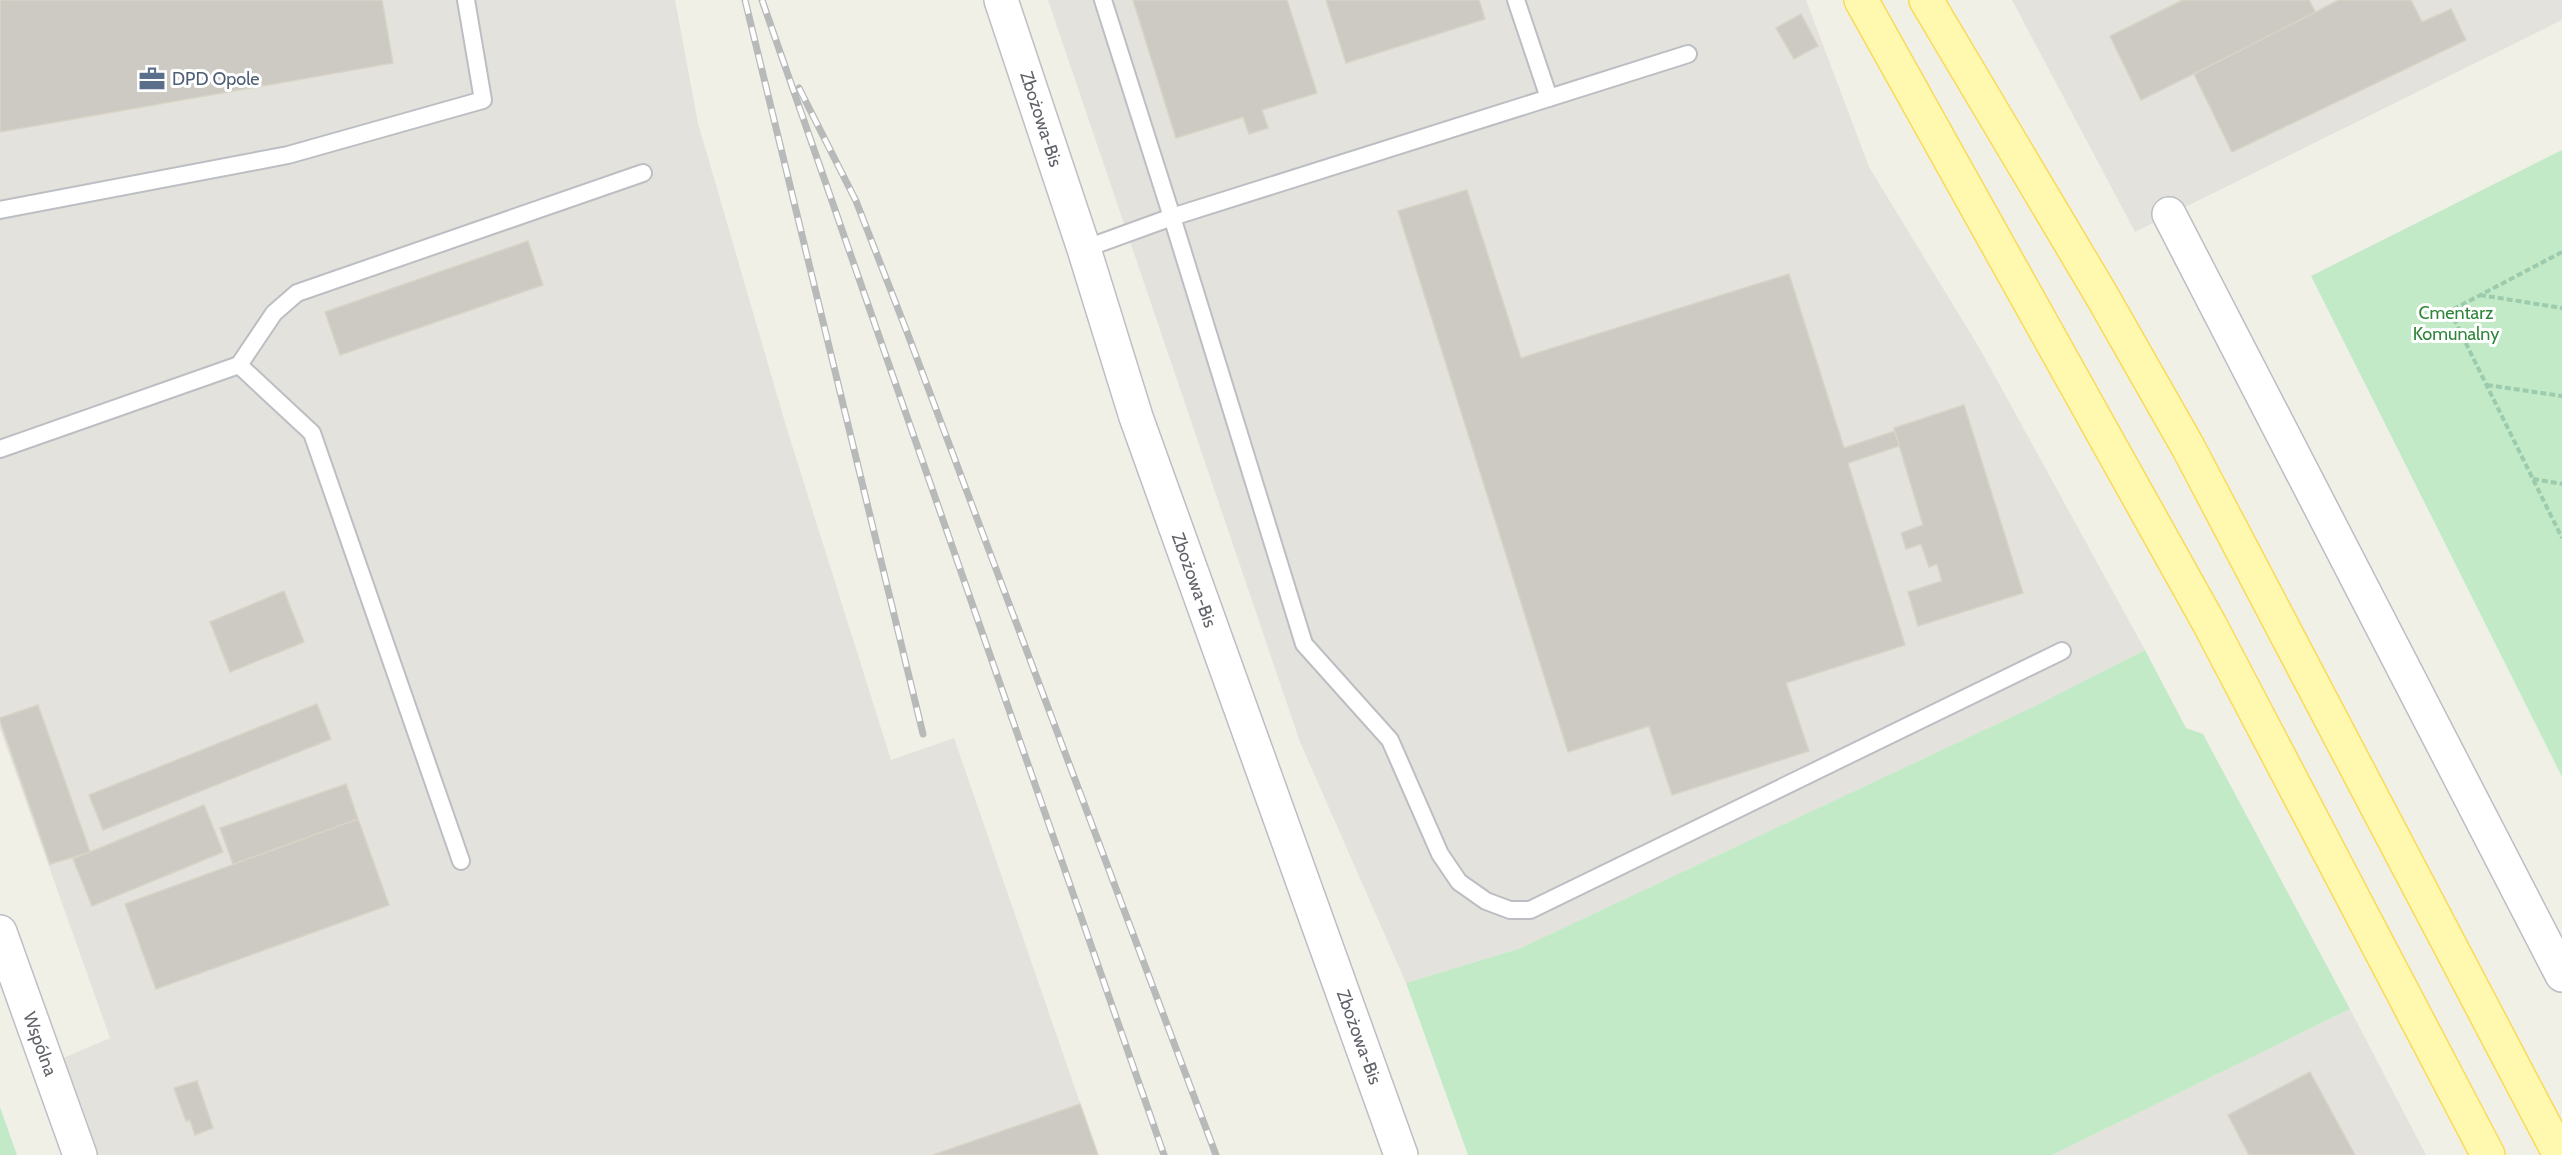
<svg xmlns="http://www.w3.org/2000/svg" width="2562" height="1155" font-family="Cabin,sans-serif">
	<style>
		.industrial { fill: #e3e2dc }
		.green { fill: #c3eac7 }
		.building { fill: #cdcac4; stroke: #d7d3c5; stroke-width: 1.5 }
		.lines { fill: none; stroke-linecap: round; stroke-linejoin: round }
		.lane-casing { stroke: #bcbec3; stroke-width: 20 }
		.street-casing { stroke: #bcbec3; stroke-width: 36 }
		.secondary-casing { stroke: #bdbfc5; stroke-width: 36 }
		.primary-casing { stroke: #f9da59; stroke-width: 36 }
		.path { stroke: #9ccbae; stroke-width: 4; stroke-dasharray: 6 3; stroke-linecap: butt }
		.lane { stroke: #fff; stroke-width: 16 }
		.street { stroke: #fff; stroke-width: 33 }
		.secondary { stroke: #fff; stroke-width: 33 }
		.primary { stroke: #fff9af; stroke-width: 33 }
		.rail-casing { stroke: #b8b9b9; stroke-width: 7 }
		.rail { stroke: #fff; stroke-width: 4.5; stroke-dasharray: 14; stroke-linecap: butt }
		.labels { text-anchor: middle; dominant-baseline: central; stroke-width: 6; stroke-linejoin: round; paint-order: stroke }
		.service-label { font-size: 18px; fill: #4e5e75; stroke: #fff; text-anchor: start }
		.street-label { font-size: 18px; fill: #5f6268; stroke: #fff }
		.park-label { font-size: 18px; fill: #30853b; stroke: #fff }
	</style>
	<rect width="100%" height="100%" fill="#f1f0e7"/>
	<g class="industrial">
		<path d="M0 0H675L698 123 786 426 891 760 954 738 1098 1155H80L47 1065 110 1038 0 729Z"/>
		<path d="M1048 0H1806L1869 167 1980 349 2145 650 2033 707 1521 948 1406 983 1300 742Z"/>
		<path d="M2012 0H2562V20L2135 232Z"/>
		<path d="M2350 1009 2426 1155H2052Z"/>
	</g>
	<g class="green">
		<path d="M2562 150V777L2311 276Z"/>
		<path d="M2145 650 2186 728 2203 734 2350 1009 2052 1155H1468L1406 983 1521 948 2033 707Z"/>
		<path d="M0 1107 17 1155H0Z"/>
	</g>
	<g class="building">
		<path d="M0 0H382L393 63 0 132Z"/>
		<path d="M1133 0H1287L1317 93 1262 110 1268 128 1249 134 1243 117 1176 138Z"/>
		<path d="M1326 0H1479L1485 19 1346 63Z"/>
		<path d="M2183 0H2309L2316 13 2141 100 2110 36Z"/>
		<path d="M2339 0H2411L2422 22 2451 9 2466 40 2232 152 2194 74Z"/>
		<path d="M1801 14 1818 46 1794 59 1776 28Z"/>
		<path d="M1467 190 1521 358 1789 274 1844 448 1895 431 1899 446 1848 463 1905 645 1786 683 1809 751 1672 795 1649 726 1568 752 1398 211Z"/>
		<path d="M528 241 543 285 340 355 325 312Z"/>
		<path d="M1964 405 2023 593 1918 626 1908 592 1942 581 1937 564 1929 567 1921 544 1906 549 1901 533 1923 525 1894 428Z"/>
		<path d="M284 591 304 642 230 672 210 622Z"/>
		<path d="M317 704 331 739 103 830 89 795Z"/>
		<path d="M38 705 90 852 50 864 0 721V718Z"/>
		<path d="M346 784 358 819 233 864 220 828Z"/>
		<path d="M204 805 223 852 92 906 73 859Z"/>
		<path d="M358 819 389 905 156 989 125 904Z"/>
		<path d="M2310 1072 2355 1155H2249L2228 1115Z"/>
		<path d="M197 1081 213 1128 195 1135 190 1120 186 1121 174 1088Z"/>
		<path d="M1080 1104 1098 1155H933Z"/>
	</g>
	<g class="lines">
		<g class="lane-casing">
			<g id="lane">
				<path d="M1516 0 1549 98"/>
				<path d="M1688 54 1172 217 1304 644 1390 740 1440 854 1459 882 1486 901 1510 910H1530L2062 651"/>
				<path d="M0 210 288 155 483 100 466 0"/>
				<path d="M1084 249 1172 217 1103 0"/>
				<path d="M239 365 274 313 297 293 643 173"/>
				<path d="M0 449 239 365 312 433 461 861"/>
			</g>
		</g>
		<g class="street-casing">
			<g id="street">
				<path d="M1001 0 1084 249 1136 417 1401 1155"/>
				<path d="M2169 214 2562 975"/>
			</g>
		</g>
		<g class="secondary-casing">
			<path id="secondary" d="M0 932 80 1155"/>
		</g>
		<g class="primary-casing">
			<g id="primary">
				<path d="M1861 0 2209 623 2488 1155"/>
				<path d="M1926 0 2102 296 2188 447 2560 1155"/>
			</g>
		</g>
		<g class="path">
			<path d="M2562 252 2450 311 2562 538"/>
			<path d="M2480 295 2562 308"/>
			<path d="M2487 385 2562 396"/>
			<path d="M2533 479 2562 484"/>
		</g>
		<use href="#lane" class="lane"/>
		<use href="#street" class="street"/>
		<use href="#secondary" class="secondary"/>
		<use href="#primary" class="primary"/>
		<g class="rail-casing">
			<g id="rail">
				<path d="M745 0 923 734"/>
				<path d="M762 0 1164 1155"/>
				<path d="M799 88 856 201 907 332 1216 1155"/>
			</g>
		</g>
		<use href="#rail" class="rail"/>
	</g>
	<defs>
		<g id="office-bare" transform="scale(2.07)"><path d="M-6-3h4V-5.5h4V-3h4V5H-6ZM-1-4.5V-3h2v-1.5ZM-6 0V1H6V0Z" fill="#5c6f8a" stroke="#fff" stroke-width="2.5" paint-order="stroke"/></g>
	</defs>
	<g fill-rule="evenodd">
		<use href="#office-bare" x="152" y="79"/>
	</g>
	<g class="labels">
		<g class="service-label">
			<text x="172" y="79">DPD Opole</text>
		</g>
		<g class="street-label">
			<text transform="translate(1041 119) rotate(72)">Zbożowa-Bis</text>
			<text transform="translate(1194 580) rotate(70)">Zbożowa-Bis</text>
			<text transform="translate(1359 1037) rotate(70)">Zbożowa-Bis</text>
			<text transform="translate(40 1044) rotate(70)">Wspólna</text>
		</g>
		<g class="park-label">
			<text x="2456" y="313">Cmentarz<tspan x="2456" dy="21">Komunalny</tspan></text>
		</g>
	</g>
</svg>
